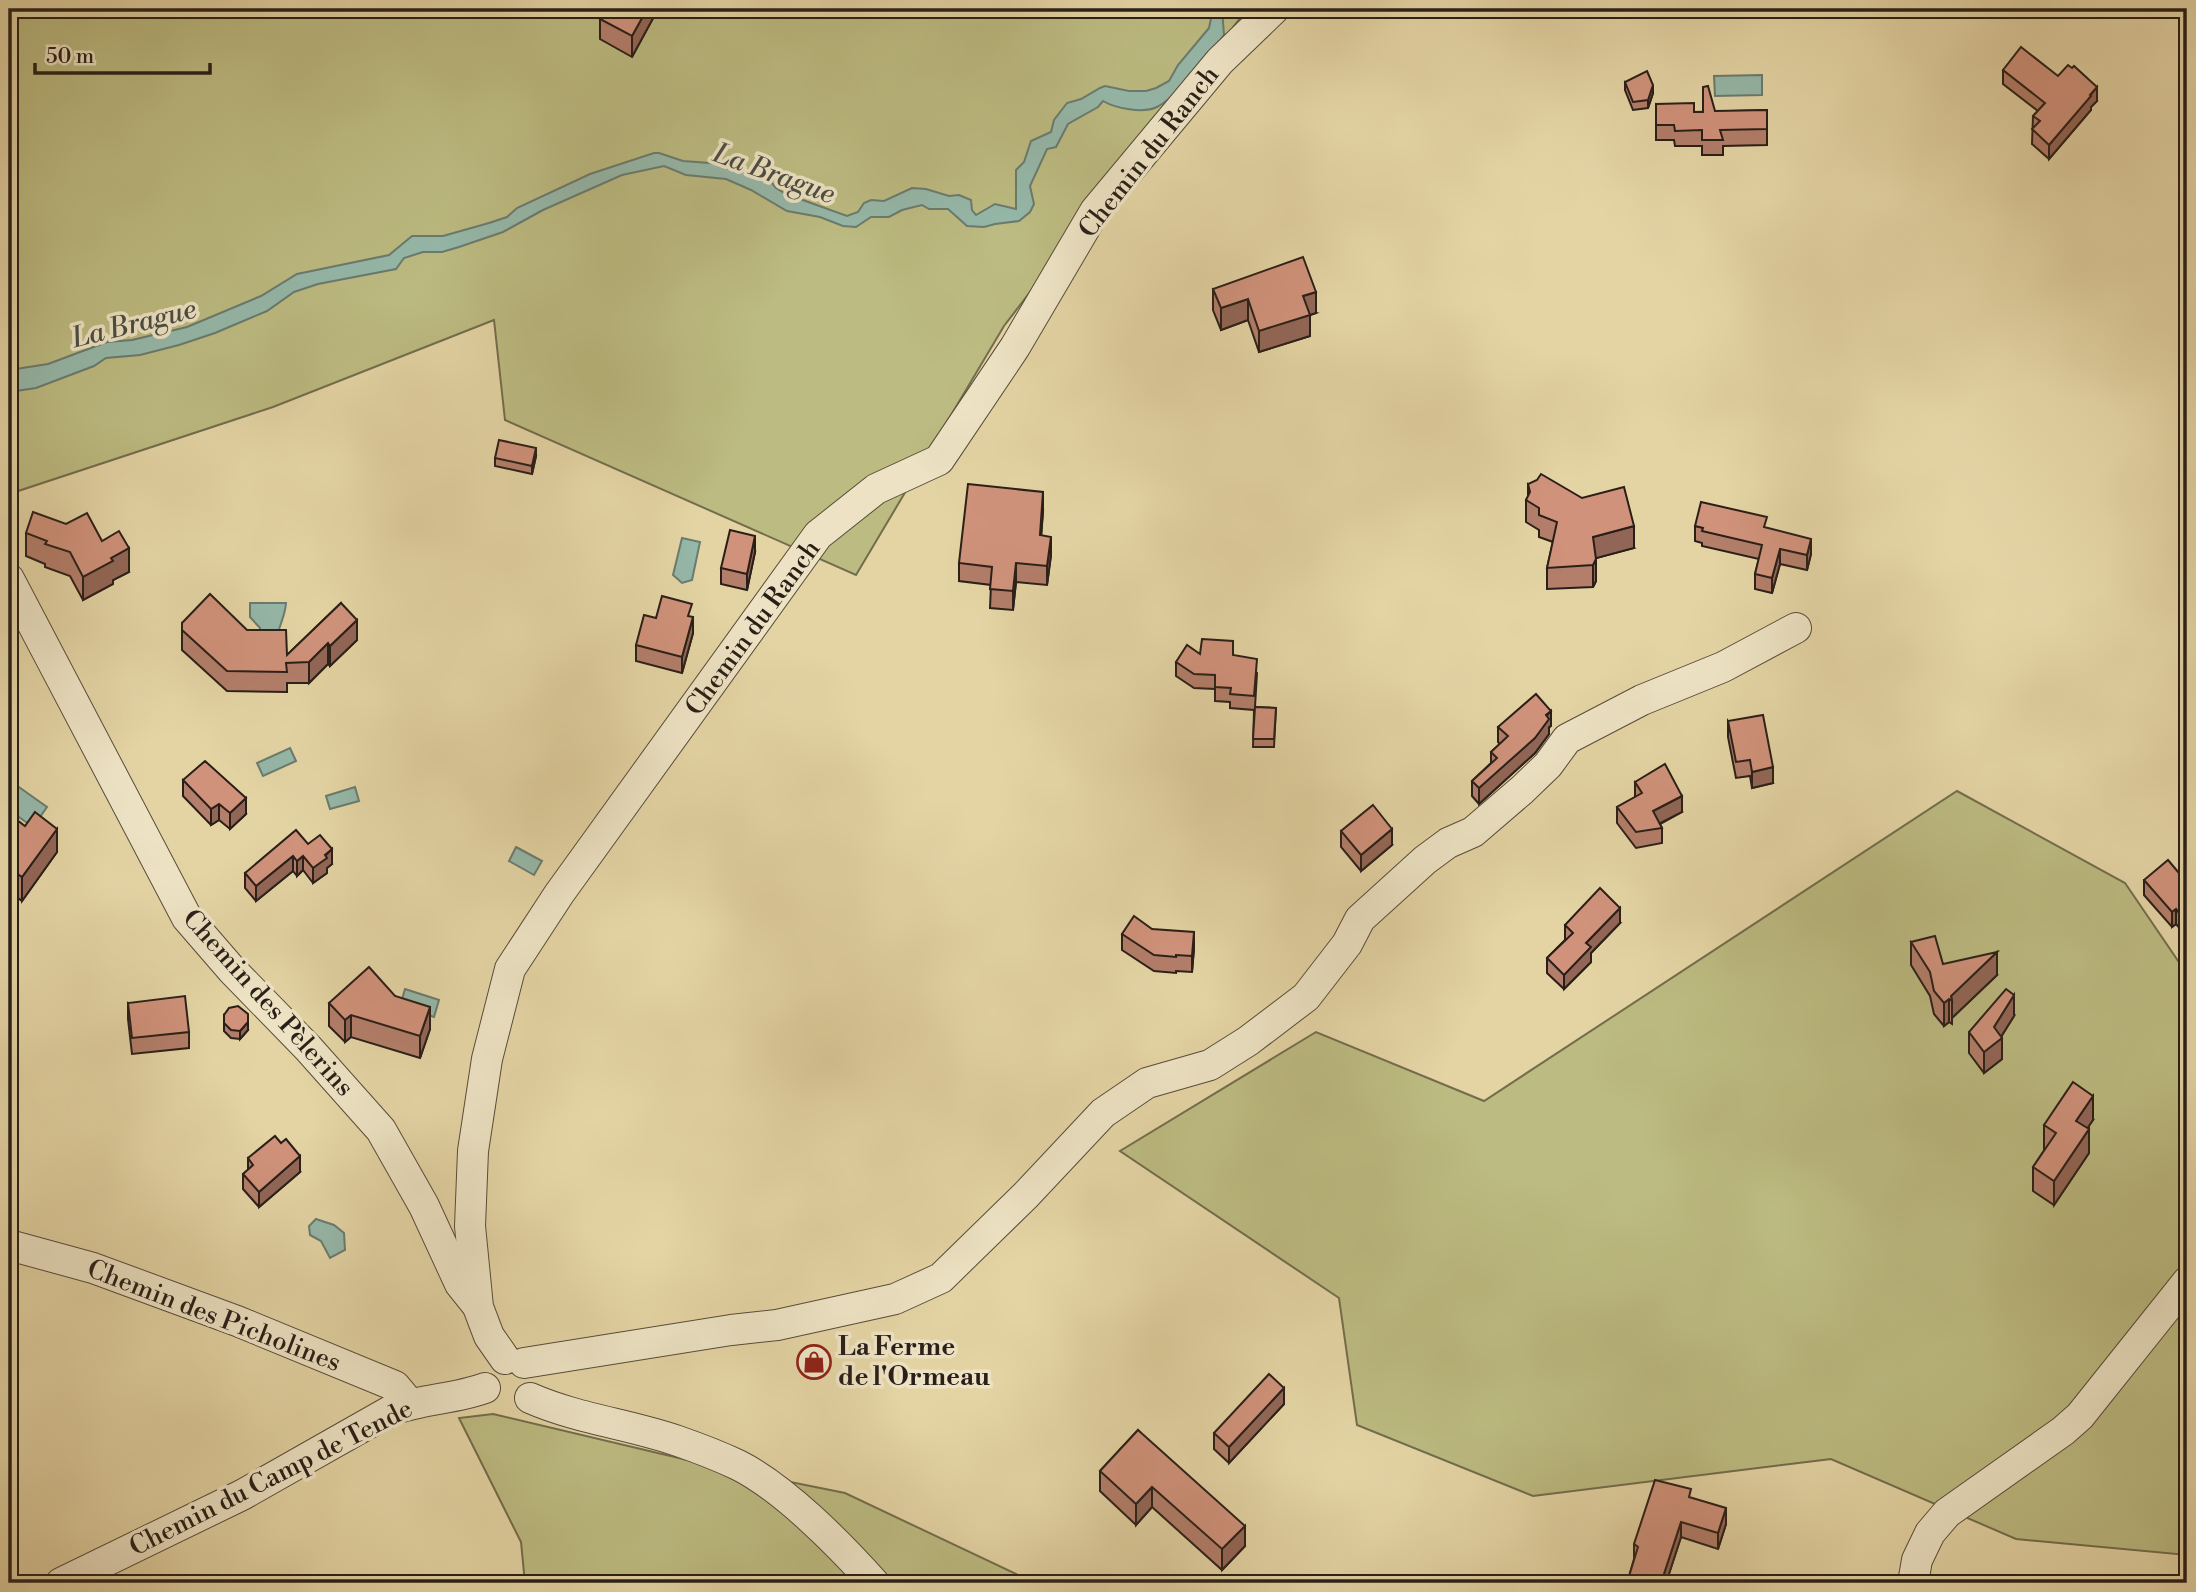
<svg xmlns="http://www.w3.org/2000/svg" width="2196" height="1592" font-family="'Libre Bodoni',serif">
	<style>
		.green { fill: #bcbb81; stroke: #736d4c; stroke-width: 2 }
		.water { fill: #95b8a9; stroke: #6a7b6f; stroke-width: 2 }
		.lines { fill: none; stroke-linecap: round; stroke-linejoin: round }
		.minor-casing { stroke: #584c3b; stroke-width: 32 }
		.minor { stroke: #ede3c4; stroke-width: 30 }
		.wall { fill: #b37e6a; stroke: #2a1f18; stroke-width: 2 }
		.shaded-wall { fill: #926656; stroke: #2a1f18; stroke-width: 2 }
		.building { fill: #d0927b; stroke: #2a1f18; stroke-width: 2 }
		.labels { text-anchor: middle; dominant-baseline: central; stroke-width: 7; stroke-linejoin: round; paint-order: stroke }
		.street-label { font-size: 26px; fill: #2a1f18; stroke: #ede3c4 }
		.poi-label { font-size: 26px; font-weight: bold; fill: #2a1f18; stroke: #ede3c4; text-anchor: start }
		.water-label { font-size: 28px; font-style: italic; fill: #4a4d44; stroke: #ede3c4 }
	</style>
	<rect width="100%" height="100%" fill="#e4d4a4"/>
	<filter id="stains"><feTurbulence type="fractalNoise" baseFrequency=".00286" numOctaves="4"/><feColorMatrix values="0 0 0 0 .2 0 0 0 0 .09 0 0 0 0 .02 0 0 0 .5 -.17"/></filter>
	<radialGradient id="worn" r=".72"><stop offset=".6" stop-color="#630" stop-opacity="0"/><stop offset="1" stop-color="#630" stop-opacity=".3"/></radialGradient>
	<g class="green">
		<path d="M9 9H1247L1004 326 856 575 505 420 494 320 273 407 9 494Z"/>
		<path d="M1957 791 2125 883 2187 974V1555L2016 1539 1831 1459 1533 1496 1357 1425 1339 1298 1120 1151 1316 1032 1484 1101Z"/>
		<path d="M493 1414 721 1468 845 1493 1035 1583H525L521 1542 459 1418Z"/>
	</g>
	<g class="water">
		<path d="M1213 9H1222L1224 35C1210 54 1177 97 1157 107 1143 114 1115 108 1103 101L1098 107 1068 124 1056 147 1047 149 1030 186 1034 204 1030 212 1019 221 995 224 984 227 967 226 948 209H929L922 205 902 210 889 217H871L856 227 843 226 820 217 787 211 751 190 726 179 686 175 664 166 622 175 543 210 503 232 459 247 442 252H423L404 258 396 269 318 284 294 292 267 311 215 333 179 345 140 355 106 358 94 366 36 388 9 392V370L48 364 107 342 132 340 187 327 261 296 297 274 389 255 412 236H443L489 223 507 217 517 208 590 174 654 153H659L683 161 723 164 752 175 767 177 776 188 786 194 847 216 858 212 864 203 871 200 884 201 912 188 926 189 949 196 959 195 971 200 972 210 976 215 995 204 1016 209V170L1024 162 1031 141 1051 132 1054 120 1067 103 1081 99 1100 88 1105 86 1129 91H1146L1156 88 1169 81 1178 65 1209 28Z"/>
		<path d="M1762 75V95L1715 96 1714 76Z"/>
		<path d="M682 538 700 542 692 580 682 583 673 575Z"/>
		<path d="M250 603H286C285 618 278 626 277 640H260V628L250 617Z"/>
		<path d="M290 748 296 761 263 776 257 763Z"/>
		<path d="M9 780 47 807 33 827 9 810Z"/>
		<path d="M355 787 359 801 330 809 326 796Z"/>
		<path d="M516 847 542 861 534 875 509 861Z"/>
		<path d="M405 989 439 1000 434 1017 400 1006Z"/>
		<path d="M316 1219 334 1225 344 1233 345 1250 330 1258 321 1241 310 1235 309 1226Z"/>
	</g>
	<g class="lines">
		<g class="minor-casing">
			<g id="minor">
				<path d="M9 579 187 918 232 970 308 1048 381 1130 424 1206 460 1284 476 1304"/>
				<path d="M9 1245 93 1268 237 1321 395 1386 410 1404"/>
				<path d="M505 1359 489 1336 478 1307 470 1226 473 1151 487 1059 510 969 559 894 818 535 876 489 939 460 1015 347 1095 211 1220 61 1274 9"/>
				<path d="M524 1363 731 1330 777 1325 895 1299 941 1278 1026 1195 1103 1113 1147 1083 1210 1065 1248 1041 1306 997 1347 944 1360 919 1425 860 1448 843 1473 832 1522 790 1548 765 1567 739 1642 700 1723 667 1796 628"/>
				<path d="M530 1398C578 1419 629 1424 678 1441 698 1448 719 1456 738 1465 784 1488 840 1545 874 1583"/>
				<path d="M61 1583 242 1495 392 1410C423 1399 455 1399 485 1388"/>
				<path d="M1913 1583 1917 1560 1930 1533 1947 1513 2063 1431 2080 1416 2187 1282"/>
			</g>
		</g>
		<use href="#minor" class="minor"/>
	</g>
	<g class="wall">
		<path d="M658 9 632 57 600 39V19Z"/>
		<path d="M2003 70 2058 76 2097 101 2091 107V110L2049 159 2032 144 2033 116 2038 111 2003 84Z"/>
		<path d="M1625 82 1653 93 1648 108 1633 110 1625 90Z"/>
		<path d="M1656 104 1694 112 1767 110V145L1723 146V155H1702V146H1675L1674 140H1656Z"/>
		<path d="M1213 289 1316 313 1310 315V336L1259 352 1248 320 1221 330 1213 310Z"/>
		<path d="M536 456 532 474 495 466V458Z"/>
		<path d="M1528 484 1634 548 1596 558V581L1593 587 1547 589V568L1553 542 1539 537V530L1526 522V500L1528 497Z"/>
		<path d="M1043 511 1041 535 1051 555 1047 585 1016 582 1013 610 990 608 991 585 959 581V563Z"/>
		<path d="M1695 526 1767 528 1811 554 1807 570 1780 564 1772 593 1755 589V574L1759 559 1702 546V543L1695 541Z"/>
		<path d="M26 533 102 541 129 572 113 580V584L83 600 70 576 45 567V564L26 556Z"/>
		<path d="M755 552 747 590 721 584V568Z"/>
		<path d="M341 603 357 640 330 666 328 664 309 683H287V692L227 691 182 650V623L287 655Z"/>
		<path d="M692 617 693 633 682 673 636 661V645L656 618Z"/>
		<path d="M1200 654 1233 655 1257 673 1255 707 1276 708 1274 747H1253L1254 710 1230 708V702L1215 701V689L1194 688 1176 676V662Z"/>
		<path d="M1728 721 1773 783 1752 788 1750 776 1736 778 1728 737Z"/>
		<path d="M1551 726 1549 727V734L1535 753 1479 804 1472 796V781L1491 763V752L1500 744 1498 742V727Z"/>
		<path d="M183 780 246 814 230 829 219 820 211 825 183 796Z"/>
		<path d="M1635 782 1682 812 1660 824 1662 828V843L1636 848 1617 823V807L1635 797Z"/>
		<path d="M9 814 57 852 22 901 9 891Z"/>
		<path d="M1341 831 1392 845 1361 871 1341 847Z"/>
		<path d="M308 844 332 864 327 868V873L313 883 303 870 297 876 293 871 256 901 245 888V873Z"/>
		<path d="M2187 876V932L2184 934 2176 924 2172 927 2144 895V880L2184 879Z"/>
		<path d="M1620 923 1591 953V962L1564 989 1547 973V958L1565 940V925Z"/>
		<path d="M1152 929 1194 948 1192 972 1176 971V973L1154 971 1122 950V934Z"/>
		<path d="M1911 942 1943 964 1997 975 1952 1018V1024L1949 1022 1944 1026 1934 1014 1930 996 1911 965Z"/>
		<path d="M395 996 430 1029 420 1058 351 1037 345 1042 329 1026V1003Z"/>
		<path d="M128 1003 189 1032V1048L132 1054 128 1019Z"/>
		<path d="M224 1015 248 1030 240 1039 231 1038 224 1031Z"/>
		<path d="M2014 1016 2001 1037 2002 1059 1984 1073 1969 1053V1032Z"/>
		<path d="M2093 1120 2087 1128 2089 1153 2054 1205 2033 1191V1167L2045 1149H2044V1125Z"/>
		<path d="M248 1158 300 1172 259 1207 243 1189V1174L248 1170Z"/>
		<path d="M1284 1404 1229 1463 1214 1449V1433Z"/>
		<path d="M1138 1430 1245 1546 1222 1570 1152 1507 1136 1525 1100 1491V1471Z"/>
		<path d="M1691 1498 1726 1524 1718 1549 1681 1537 1666 1583H1627L1634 1559V1544Z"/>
	</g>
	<g class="shaded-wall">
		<path d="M647 9H658L632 57V36Z"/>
		<path d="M1653 85V93L1648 108V100Z"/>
		<path d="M2097 87V101L2091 107V110L2049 159V145Z"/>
		<path d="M1316 292V313L1310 315V336L1259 352V331L1303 296Z"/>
		<path d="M1248 299V320L1221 330V308Z"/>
		<path d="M536 448V456L532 474V466Z"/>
		<path d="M1043 492V511L1040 554V535Z"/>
		<path d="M1634 526V548L1593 559V537Z"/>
		<path d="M755 536V552L747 590V574Z"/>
		<path d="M1051 537V555L1047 585V566Z"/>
		<path d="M1811 539V554L1807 570V555Z"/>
		<path d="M129 548V572L113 580V584L83 600V577L111 558Z"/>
		<path d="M1780 549V564L1772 593V578Z"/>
		<path d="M1596 559V581L1593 587V565Z"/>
		<path d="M1016 563V582L1013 610V591Z"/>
		<path d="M693 617V633L682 673V657Z"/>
		<path d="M357 620V640L330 666V646Z"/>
		<path d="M328 643V664L309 683V662Z"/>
		<path d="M1551 711V726L1549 727V734L1535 753 1479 804V788Z"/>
		<path d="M1773 767V783L1752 788V772Z"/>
		<path d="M1682 796V812L1653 827V811Z"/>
		<path d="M246 798V814L230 829V813Z"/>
		<path d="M219 804V820L211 825V809Z"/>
		<path d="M57 829V852L22 901V877Z"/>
		<path d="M1392 829V845L1361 871V855Z"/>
		<path d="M332 849V864L327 868V873L313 883V868Z"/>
		<path d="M293 856V871L256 901V886Z"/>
		<path d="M303 856V870L297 876V861Z"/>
		<path d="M1620 908V923L1591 953V962L1564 989V975L1586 943Z"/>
		<path d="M2176 909V924L2172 927V912Z"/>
		<path d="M2187 917V932L2184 934V920Z"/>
		<path d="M1194 932V948L1192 972V956Z"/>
		<path d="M1997 952V975L1952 1018V1001L1951 996Z"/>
		<path d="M2014 995V1016L1999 1040 2002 1038V1059L1984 1073V1052L1994 1027Z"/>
		<path d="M1949 999V1022L1944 1026V1003Z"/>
		<path d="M430 1007V1029L420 1058V1036Z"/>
		<path d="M351 1015V1037L345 1042V1020Z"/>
		<path d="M248 1022V1030L240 1039V1031Z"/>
		<path d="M2093 1096V1120L2076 1145V1121Z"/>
		<path d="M2089 1129V1153L2054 1205V1181Z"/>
		<path d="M300 1156V1172L259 1207V1192Z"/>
		<path d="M1284 1388V1404L1229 1463V1447Z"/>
		<path d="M1152 1487V1507L1136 1525V1504Z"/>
		<path d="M1726 1508V1524L1718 1549V1533Z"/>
		<path d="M1681 1522V1537L1666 1583H1661Z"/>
		<path d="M1245 1526V1546L1222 1570V1549Z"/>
	</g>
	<g class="building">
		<path d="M605 9H647L632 36 600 19Z"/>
		<path d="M2021 47 2058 76 2068 65 2072 68 2074 66 2097 87 2090 95 2091 96 2049 145 2032 129 2040 121 2033 116 2045 103 2003 70Z"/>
		<path d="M1647 71 1653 85 1648 100 1633 102 1625 82Z"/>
		<path d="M1708 86 1715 111 1767 110V129L1720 130 1723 140H1702V130L1675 131 1674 125H1656V104L1694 103V112H1703V87Z"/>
		<path d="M1303 257 1316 292 1303 296 1310 315 1259 331 1248 299 1221 308 1213 289Z"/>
		<path d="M499 440 536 448 532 466 495 458Z"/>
		<path d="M1541 474 1582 498 1624 487 1634 526 1593 537 1596 559 1593 565 1547 568 1557 522 1539 515V508L1526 500 1530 492 1528 484 1537 480Z"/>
		<path d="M968 484 1043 492 1040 535 1051 537 1047 566 1016 563 1013 591 990 589 992 567 959 563Z"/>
		<path d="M1701 502 1767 517 1764 527 1811 539 1807 555 1780 549 1772 578 1755 574 1762 545 1702 531 1703 528 1695 526Z"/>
		<path d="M33 512 66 524 87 513 102 541 119 531 129 548 111 558 113 561 83 577 70 552 45 544 47 541 26 533Z"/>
		<path d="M730 530 755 536 747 574 721 568Z"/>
		<path d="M210 594 247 630H286L287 655 341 603 357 620 330 646 328 643 309 662 286 663 287 672 227 671 182 630V623Z"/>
		<path d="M662 596 692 604 688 616 693 617 682 657 636 645 644 615 656 618Z"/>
		<path d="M1202 639 1233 641V655L1257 659 1254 696 1230 694 1231 688 1215 687V675L1194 674 1176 662 1187 645 1200 654Z"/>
		<path d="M1536 694 1551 711 1546 715 1549 719 1535 738 1479 788 1472 781 1497 758 1491 752 1508 736 1498 727Z"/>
		<path d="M1255 707 1276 708 1274 739H1253Z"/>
		<path d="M1763 715 1773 767 1752 772 1750 760 1736 762 1728 721Z"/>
		<path d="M205 761 246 798 230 813 219 804 211 809 183 780Z"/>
		<path d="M1665 764 1682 796 1653 811 1662 828 1636 832 1617 807 1642 793 1635 782Z"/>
		<path d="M1373 805 1392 829 1361 855 1341 831Z"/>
		<path d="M35 812 57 829 22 877 9 868V814L25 826Z"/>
		<path d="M296 830 308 844 320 835 332 849 325 855 327 858 313 868 303 856 297 861 293 856 256 886 245 873Z"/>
		<path d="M2168 860 2184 879 2187 876V917L2184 920 2176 909 2172 912 2144 880Z"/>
		<path d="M1600 888 1620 908 1586 943 1591 947 1564 975 1547 958 1573 933 1565 925Z"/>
		<path d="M1134 916 1152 929 1194 932 1192 956 1176 955V957L1154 955 1122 934Z"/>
		<path d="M1935 936 1943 964 1997 952 1951 996 1952 1001 1949 999 1944 1003 1934 991 1930 972 1911 942Z"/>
		<path d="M369 967 395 996 430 1007 420 1036 351 1015 345 1020 329 1003Z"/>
		<path d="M2006 989 2014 995 1994 1027 2002 1038 1984 1052 1969 1032Z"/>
		<path d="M185 996 189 1032 132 1038 128 1003Z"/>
		<path d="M238 1006 248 1014V1022L240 1031 231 1030 224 1023V1015L229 1008Z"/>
		<path d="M2073 1082 2093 1096 2076 1121 2089 1129 2054 1181 2033 1167 2056 1133 2044 1125Z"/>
		<path d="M275 1136 281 1143 286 1139 300 1156 259 1192 243 1174 253 1165 248 1158Z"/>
		<path d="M1269 1374 1284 1388 1229 1447 1214 1433Z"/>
		<path d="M1138 1430 1245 1526 1222 1549 1152 1487 1136 1504 1100 1471Z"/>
		<path d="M1655 1480 1691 1489 1689 1497 1726 1508 1718 1533 1681 1522 1661 1583H1627L1638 1547 1634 1544Z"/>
	</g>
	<defs>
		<g id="shop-ring" transform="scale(1.75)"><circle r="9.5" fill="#ede3c4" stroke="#8f2418" stroke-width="1.5"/><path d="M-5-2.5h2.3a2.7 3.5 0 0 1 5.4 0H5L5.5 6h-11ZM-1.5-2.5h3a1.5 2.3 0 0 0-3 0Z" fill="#8f2418"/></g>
	</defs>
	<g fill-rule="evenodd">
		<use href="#shop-ring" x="814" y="1362"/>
	</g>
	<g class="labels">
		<g class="street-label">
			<text transform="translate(1149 152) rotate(-52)">Chemin du Ranch</text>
			<text transform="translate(753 628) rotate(-54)">Chemin du Ranch</text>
			<text transform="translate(268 1003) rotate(48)">Chemin des Pèlerins</text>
			<text transform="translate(214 1316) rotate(21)">Chemin des Picholines</text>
			<text transform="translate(271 1478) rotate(-27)">Chemin du Camp de Tende</text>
		</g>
		<g class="poi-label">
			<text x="838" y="1347">La Ferme<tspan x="838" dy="30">de l'Ormeau</tspan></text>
		</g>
		<g class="water-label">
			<text transform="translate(774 174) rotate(20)">La Brague</text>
			<text transform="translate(134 324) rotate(-14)">La Brague</text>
		</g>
	</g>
	<rect width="2196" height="1592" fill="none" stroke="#e4d4a4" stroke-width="35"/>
	<rect x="10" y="10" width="2175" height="1571" fill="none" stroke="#2a1f18" stroke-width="3.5"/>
	<rect x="18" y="18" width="2161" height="1557" fill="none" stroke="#2a1f18" stroke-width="2"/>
	<path d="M35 63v10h175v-10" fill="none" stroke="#2a1f18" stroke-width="3.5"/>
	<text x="46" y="63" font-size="21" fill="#2a1f18" stroke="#ede3c4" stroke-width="5" paint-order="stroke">50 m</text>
	<rect width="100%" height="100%" filter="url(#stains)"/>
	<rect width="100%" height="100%" fill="url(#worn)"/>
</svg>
